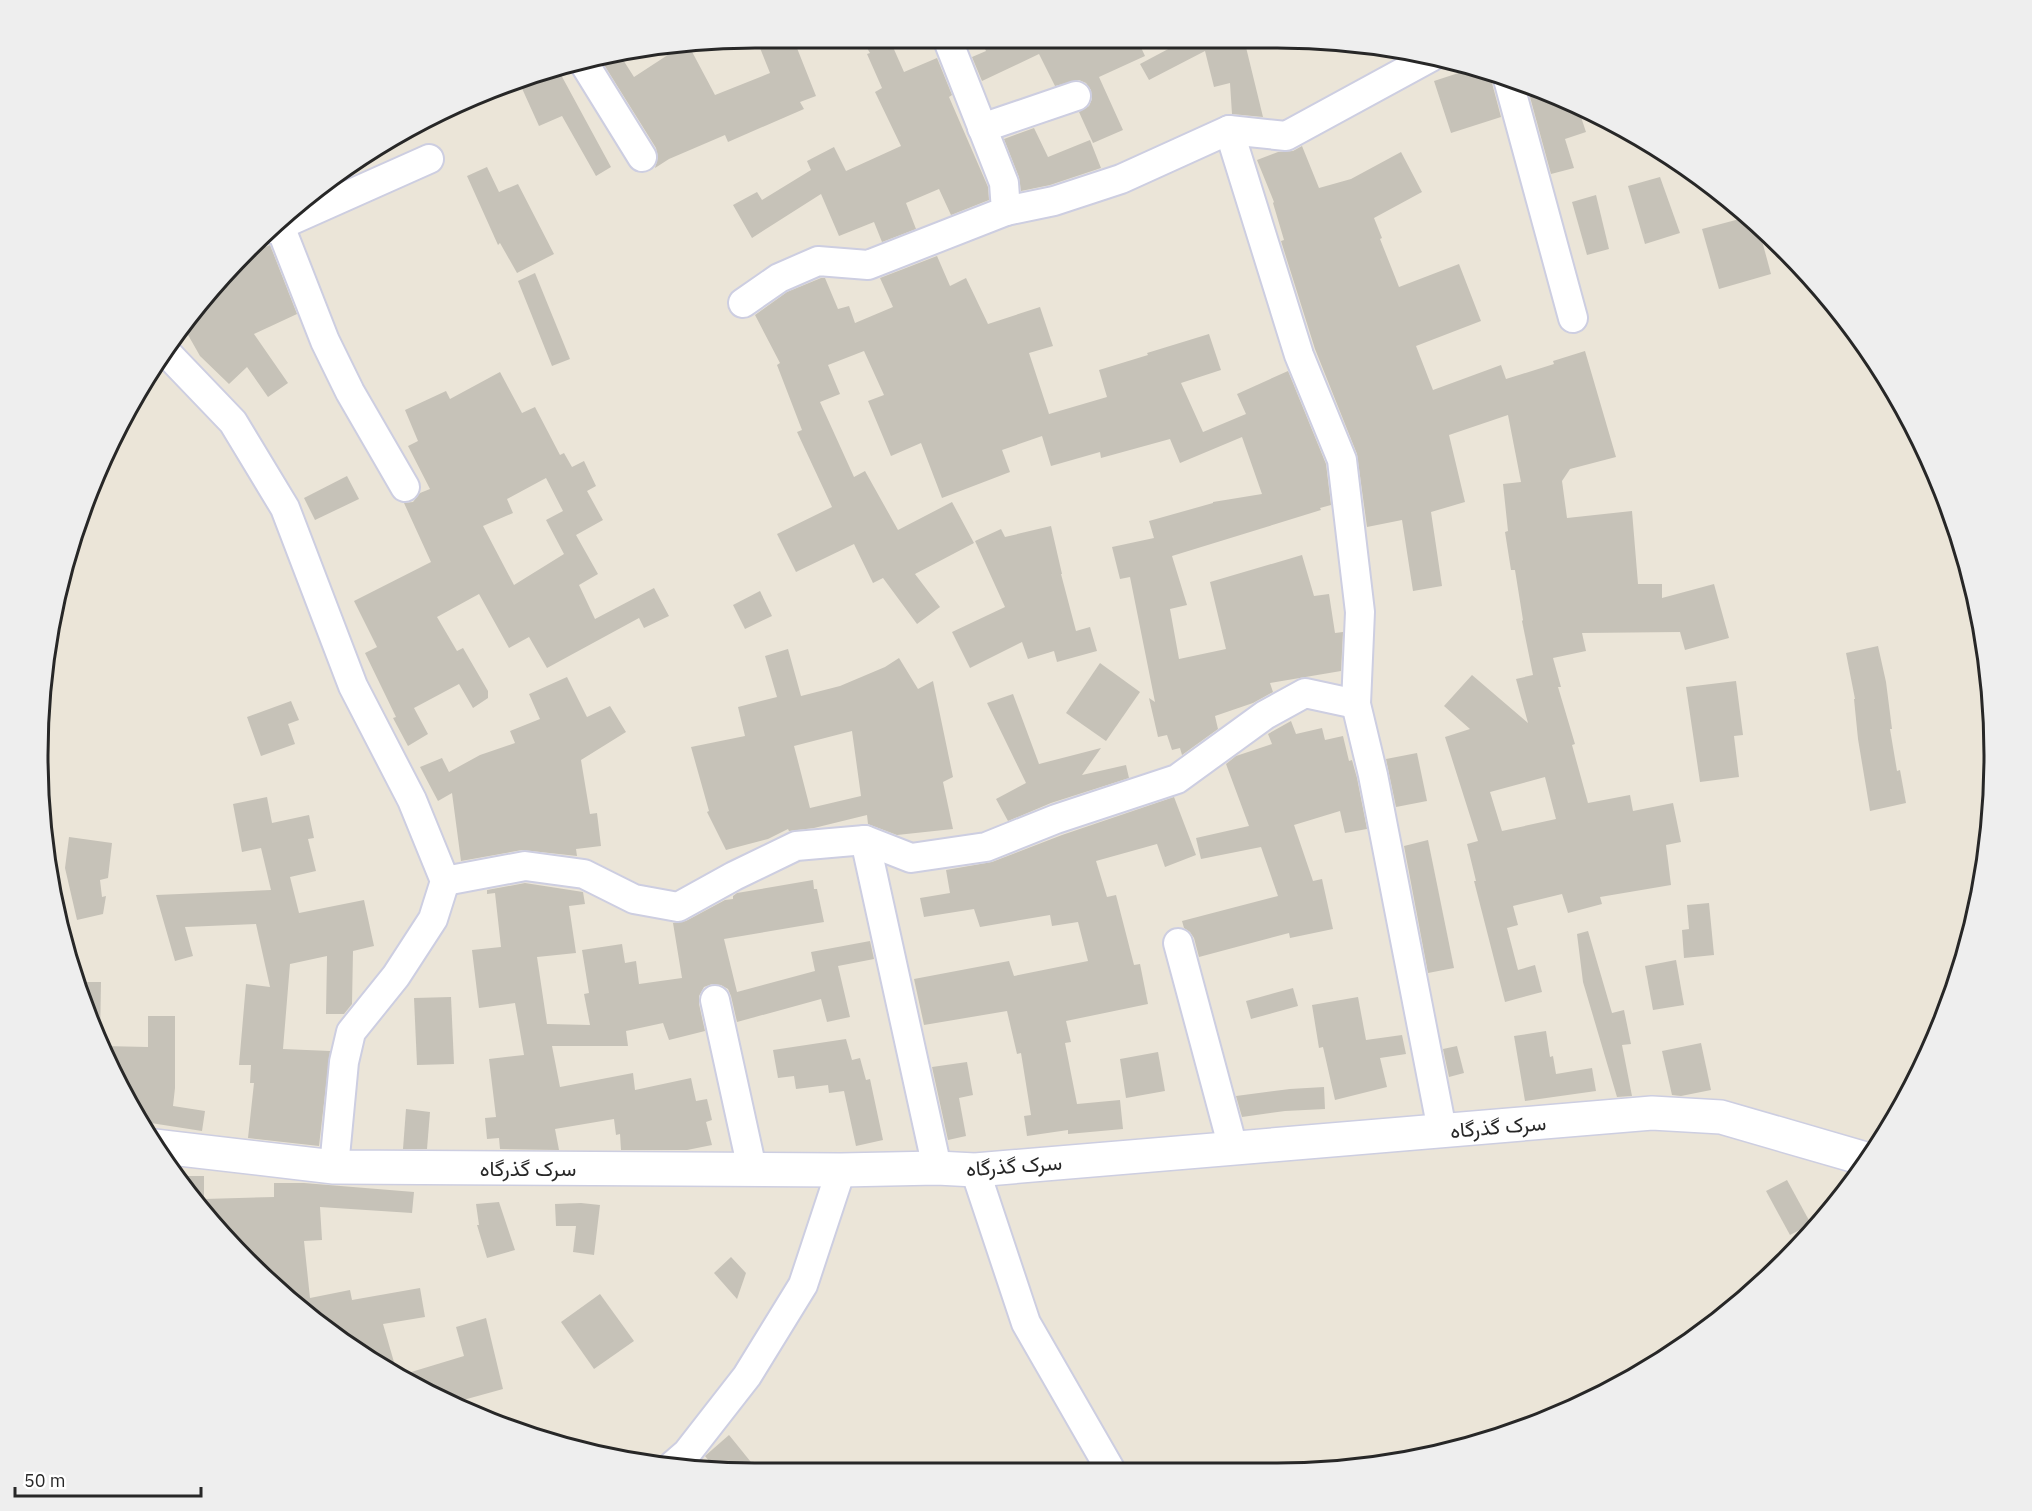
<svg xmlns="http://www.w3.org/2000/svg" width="2032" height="1511" font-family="'IBM Plex Sans',Vazirmatn,sans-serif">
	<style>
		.building { fill: #c6c2b8; fill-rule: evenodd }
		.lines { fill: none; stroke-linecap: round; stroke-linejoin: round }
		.minor-casing { stroke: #cdcee1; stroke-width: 32 }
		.tertiary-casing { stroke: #cdcee1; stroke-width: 36 }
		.minor { stroke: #fff; stroke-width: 28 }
		.tertiary { stroke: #fff; stroke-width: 33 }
		.labels { text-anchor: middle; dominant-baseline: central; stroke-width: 4.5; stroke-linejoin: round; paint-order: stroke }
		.street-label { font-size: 21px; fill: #272727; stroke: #fff }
		.rim { fill: none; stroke: #272727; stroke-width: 3 }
	</style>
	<rect width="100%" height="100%" fill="#ebe5d8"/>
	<g class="building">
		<path d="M756 38H793L816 96 800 102 804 109 728 142 725 135 669 159 655 168 658 157 656 148 603 63 614 56 620 55 634 77 680 47 689 46 715 95 770 73Z"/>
		<path d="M861 38H889L904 72 937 58 952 95 949 97 988 187 989 200 951 215 939 189 906 203 916 229 882 242 874 222 839 236 821 194 752 238 733 205 757 192 762 200 811 170 807 161 834 147 846 171 901 146 875 92 882 88 867 54 870 53Z"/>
		<path d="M980 38 1137 39 1145 56 1099 77 1123 130 1093 143 1079 112 1089 106 1092 99 1091 90 1086 83 1079 80 1055 86 1039 54 982 81 972 57 986 51Z"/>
		<path d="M1187 39H1244L1263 117 1232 114 1230 83 1214 87 1205 51 1149 80 1140 64Z"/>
		<path d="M1477 67 1493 73 1492 83 1501 117 1451 133 1434 81Z"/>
		<path d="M552 73H560L611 167 596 176 562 116 539 126 520 84 539 75 541 79Z"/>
		<path d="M1527 86 1577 105 1586 132 1565 139 1574 168 1551 174Z"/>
		<path d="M1034 128 1048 157 1090 140 1101 168 1050 185 1021 191 1019 177 1004 139Z"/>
		<path d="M1302 146 1319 188 1351 179 1401 152 1422 192 1374 218 1382 238 1380 239 1399 287 1459 264 1481 321 1416 346 1433 390 1501 365 1506 379 1554 364 1553 361 1585 351 1616 457 1570 469 1562 481 1567 518 1632 511 1638 584H1662V598L1714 584 1729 638 1685 650 1680 632 1582 633 1586 651 1553 658 1561 687H1558L1575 744 1572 745 1588 803 1630 795 1633 811 1673 803 1681 842 1666 845 1671 885 1600 897 1602 904 1568 913 1562 894 1513 906 1518 925 1507 928 1518 970 1535 965 1542 992 1505 1002 1474 881H1476L1467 844 1478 841 1445 737 1470 729 1444 706 1472 675 1528 723 1516 679 1533 675 1522 621 1523 620 1515 570H1511L1505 532 1508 531 1503 484 1521 482 1508 415 1449 435 1465 502 1431 512 1442 586 1413 591 1402 520 1367 527 1357 454 1315 349 1281 241 1284 240 1273 203 1274 202 1257 160 1278 152 1293 151ZM1545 777 1556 819 1502 831 1490 792Z"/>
		<path d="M487 167 499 192 518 184 554 254 517 273 500 243 498 245 467 176Z"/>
		<path d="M1660 177 1680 233 1645 244 1628 186Z"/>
		<path d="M1596 195 1609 249 1587 255 1572 202Z"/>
		<path d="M1747 217 1758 226 1771 274 1719 289 1702 229Z"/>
		<path d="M270 245 297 314 254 334 288 383 268 397 247 367 229 384 200 356 183 326 237 260Z"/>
		<path d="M937 256 950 286 966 278 988 324 1040 307 1053 346 1029 353 1049 414 1107 397 1099 370 1148 355 1147 353 1209 334 1221 370 1181 383 1203 432 1246 414 1237 394 1288 371 1326 464 1331 505 1320 508 1321 510 1172 556 1187 605 1170 609 1179 659 1226 649 1210 582 1302 555 1314 596 1329 594 1335 633 1343 632 1341 671 1270 683 1273 692 1253 703 1215 716 1218 729 1182 755 1180 748 1172 750 1167 735 1158 737 1149 698 1155 702 1130 577 1120 579 1112 547 1154 538 1149 521 1213 503V502L1262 494 1242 437 1180 463 1170 439 1101 458 1100 452 1051 466 1042 436 1002 450 1010 472 942 498 921 443 891 456 868 401 884 395 864 351 828 365 840 394 820 402 854 477 865 471 898 530 952 502 974 543 915 574 940 607 917 624 883 578 873 583 854 544 796 572 777 534 832 507 797 432 802 430 777 365 780 363 755 315 787 292 821 278H825L838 309 849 306 855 323 893 307 880 278Z"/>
		<path d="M535 273 570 359 552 366 518 281Z"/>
		<path d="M500 372 522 413 535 407 560 455 564 453 572 467 584 461 596 486 587 491 603 520 576 535 598 574 579 585 595 619 654 588 669 616 644 628 639 618 547 668 529 637 509 648 479 594 437 617 457 651 463 648 488 691V698L473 708 459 684 414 708 428 734 408 746 393 718 396 717 365 653 377 647 354 601 431 562 404 503 413 502 420 493 430 489 408 446 418 441 405 410 446 391 450 399ZM546 478 563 511 546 520 564 554 514 585 483 526 513 513 507 499Z"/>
		<path d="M347 476 359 499 315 520 304 498Z"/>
		<path d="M1051 526 1062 574H1061L1076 631 1090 627 1097 651 1057 662 1054 651 1028 659 1022 642 970 668 952 632 1005 607 975 541 1001 529 1005 537Z"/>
		<path d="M760 591 772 616 745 629 733 605Z"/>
		<path d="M1878 646 1886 682 1892 729H1890L1897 771 1900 770 1906 803 1870 811 1858 739 1854 699H1855L1846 653Z"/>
		<path d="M788 649 801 696 840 686 885 667 899 658 918 689 933 681 953 777 943 782 953 829 897 835 868 824 867 815 814 828 789 831 788 829 768 839 726 850 707 812 709 811 691 747 745 736 738 707 777 697 765 656ZM852 731 861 796 810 808 794 746Z"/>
		<path d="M1100 663 1140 692 1106 741 1066 713Z"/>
		<path d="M567 677 587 717 610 706 626 732 581 760 590 814 597 813 601 846 576 849 577 856 522 850 461 861 452 793 438 801 420 767 442 758 449 772 480 755 515 743 510 731 540 719 529 694Z"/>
		<path d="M1736 681 1743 735 1734 736 1739 777 1700 782 1686 687Z"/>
		<path d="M1013 694 1039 764 1101 748 1082 775 1126 765 1129 778 1051 803 1008 821 996 799 1026 783 987 703Z"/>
		<path d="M291 701 299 720 288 724 295 744 261 756 247 717Z"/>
		<path d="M1291 721 1296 734 1322 728 1325 740 1343 736 1349 761 1352 760 1357 778 1367 829 1345 833 1340 811 1294 825 1313 881 1322 879 1333 929 1290 938 1289 933 1199 957 1194 938 1190 932 1184 928 1182 921 1278 896 1261 847 1201 859 1196 838 1249 826 1226 764 1236 756 1272 744 1268 734Z"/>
		<path d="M1417 753 1427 801 1396 807 1386 759Z"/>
		<path d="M267 797 272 823 309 815 314 838 308 839 316 871 290 877 299 913 364 900 374 946 353 951 352 1004 344 1014H326L327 956 290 964 283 1049 330 1051 319 1146 248 1138 254 1083H250L251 1065H239L246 984 270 987 256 924 185 927 193 956 175 961 156 895 271 890 261 848 242 852 233 804Z"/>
		<path d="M1174 797 1196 855 1165 867 1157 844 1096 861 1107 897 1116 895 1134 965 1140 964 1148 1004 1066 1021 1071 1042 1065 1043 1077 1104 1120 1100 1123 1129 1068 1134V1130L1027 1136 1024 1116 1031 1115 1021 1053 1017 1054 1007 1011 924 1025 914 979 1009 961 1014 976 1088 961 1078 922 1052 926 1050 915 980 927 974 909 924 917 920 898 950 893 946 870 992 862 1062 835Z"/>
		<path d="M69 837 112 843 108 878 100 880 102 897 106 896 103 914 77 920 65 868Z"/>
		<path d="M1428 840 1454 968 1428 973 1404 846Z"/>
		<path d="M813 880 814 889H817L824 922 724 939 737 992 815 971 811 952 870 941 874 959 838 966 850 1017 827 1022 821 999 737 1022 731 996 728 989 721 985 712 984 704 987 699 996V1004L705 1031 669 1040 663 1023 626 1031 628 1046H552L560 1087 633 1073 635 1090 691 1078 696 1101 707 1099 712 1120 706 1122 712 1145 687 1150H621L620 1134 616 1135 614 1119 555 1129 559 1150 500 1149 499 1138 487 1139 485 1118 496 1117 489 1059 524 1055 515 1003 479 1008 472 950 501 947 495 893 487 894V890L525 883 583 892 585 904 569 906 576 953 537 957 547 1024 590 1025 584 994 589 993 582 950 622 944 625 963 636 961 639 984 682 978 673 923 686 921 725 900 733 899V896L737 893Z"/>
		<path d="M1709 903 1714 955 1684 958 1682 930 1689 929 1687 905Z"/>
		<path d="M1588 931 1612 1013 1624 1010 1631 1044 1622 1045 1632 1096 1617 1097 1583 982 1577 934Z"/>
		<path d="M1676 960 1684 1005 1653 1010 1645 966Z"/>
		<path d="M75 982H101L100 1041 76 987Z"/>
		<path d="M1293 988 1298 1006 1251 1019 1246 1001Z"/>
		<path d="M451 997 454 1064 417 1065 414 998Z"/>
		<path d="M1358 997 1366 1040 1402 1035 1406 1054 1380 1058 1387 1087 1335 1100 1323 1047 1319 1048 1312 1005Z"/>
		<path d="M148 1016H175V1088L173 1106 205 1111 202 1131 138 1121 134 1114 103 1046 148 1047Z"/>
		<path d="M1546 1031 1550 1057 1553 1056 1556 1074 1592 1068 1596 1091 1525 1101 1514 1036Z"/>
		<path d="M846 1039 852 1060 860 1058 866 1080 870 1079 883 1140 856 1146 844 1091 829 1093 828 1085 796 1089 794 1076 778 1078 773 1050Z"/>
		<path d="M1701 1043 1711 1090 1681 1096 1672 1095 1662 1051Z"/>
		<path d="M1457 1046 1464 1073 1449 1077 1443 1049Z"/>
		<path d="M1158 1052 1165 1091 1126 1098 1120 1059Z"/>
		<path d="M967 1062 973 1095 959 1098 966 1136 948 1140 932 1067Z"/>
		<path d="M1324 1087 1325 1109 1285 1111 1242 1117 1236 1096 1290 1089Z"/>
		<path d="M406 1109 430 1112 427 1149H403Z"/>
		<path d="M175 1176H204V1199L274 1197V1183H304L414 1192 412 1213 320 1207 322 1240 304 1241 310 1298 350 1290 352 1300 420 1288 425 1317 383 1324 398 1376 464 1356 456 1327 486 1318 503 1389 456 1402 397 1377 282 1296 186 1192Z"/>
		<path d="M1787 1180 1811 1224 1790 1235 1766 1191Z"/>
		<path d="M499 1202 515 1250 487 1258 477 1225H479L476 1204Z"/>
		<path d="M581 1203 600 1205 594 1255 573 1252 576 1226H556L555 1204Z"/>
		<path d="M731 1257 746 1273 737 1299 714 1273Z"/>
		<path d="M600 1294 634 1341 594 1369 561 1322Z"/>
		<path d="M729 1435 759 1472H718L705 1456Z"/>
	</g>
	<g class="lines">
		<g class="minor-casing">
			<g id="minor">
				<path d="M582 60 642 157"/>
				<path d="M1508 79 1573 318"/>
				<path d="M982 128 1076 96"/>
				<path d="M1229 130 1299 355 1342 460 1360 612 1356 704 1373 775 1442 1130"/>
				<path d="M1006 211 1054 201 1121 179 1229 130 1286 136 1431 57"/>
				<path d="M280 226 325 341 350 392 405 487"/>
				<path d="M272 229 429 159"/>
				<path d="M743 303 779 278 818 261 868 265 1006 211 1004 183 947 38"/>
				<path d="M164 350 233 422 285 508 353 686 412 800 445 881 433 919 396 976 351 1032 344 1062 334 1167"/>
				<path d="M865 840 937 1168"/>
				<path d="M445 881 525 866 584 874 634 899 678 907 734 876 796 846 865 840 911 858 986 847 1056 819 1177 779 1265 715 1305 693 1356 704"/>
				<path d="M1178 943 1233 1148"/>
				<path d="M715 1000 752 1169"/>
				<path d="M975 1170 1026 1323 1110 1469"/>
				<path d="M672 1466 687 1453 747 1376 803 1285 841 1170"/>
			</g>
		</g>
		<g class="tertiary-casing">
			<path id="tertiary" d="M154 1146 334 1167 841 1170 937 1168 975 1170 1652 1113 1721 1117 1866 1159"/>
		</g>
		<use href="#minor" class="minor"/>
		<use href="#tertiary" class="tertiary"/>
	</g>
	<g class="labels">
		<g class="street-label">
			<text transform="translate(1498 1126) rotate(-5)">سرک گذرگاه</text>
			<text transform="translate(1014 1165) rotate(-4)">سرک گذرگاه</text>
			<text x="528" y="1168">سرک گذرگاه</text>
		</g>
	</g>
	<path d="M0 0H2032V1511H0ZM755 48H1277A707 707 0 0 1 1984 755V756A707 707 0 0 1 1277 1463H755A707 707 0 0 1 48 756V755A707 707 0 0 1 755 48Z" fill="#eee" fill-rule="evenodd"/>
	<path class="rim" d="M755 48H1277A707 707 0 0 1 1984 755V756A707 707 0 0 1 1277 1463H755A707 707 0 0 1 48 756V755A707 707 0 0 1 755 48Z"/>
	<path d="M15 1487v9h186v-9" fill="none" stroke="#272727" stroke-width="3"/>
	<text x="24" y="1487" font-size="18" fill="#272727" stroke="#ffffff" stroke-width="4.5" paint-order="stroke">50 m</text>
</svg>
